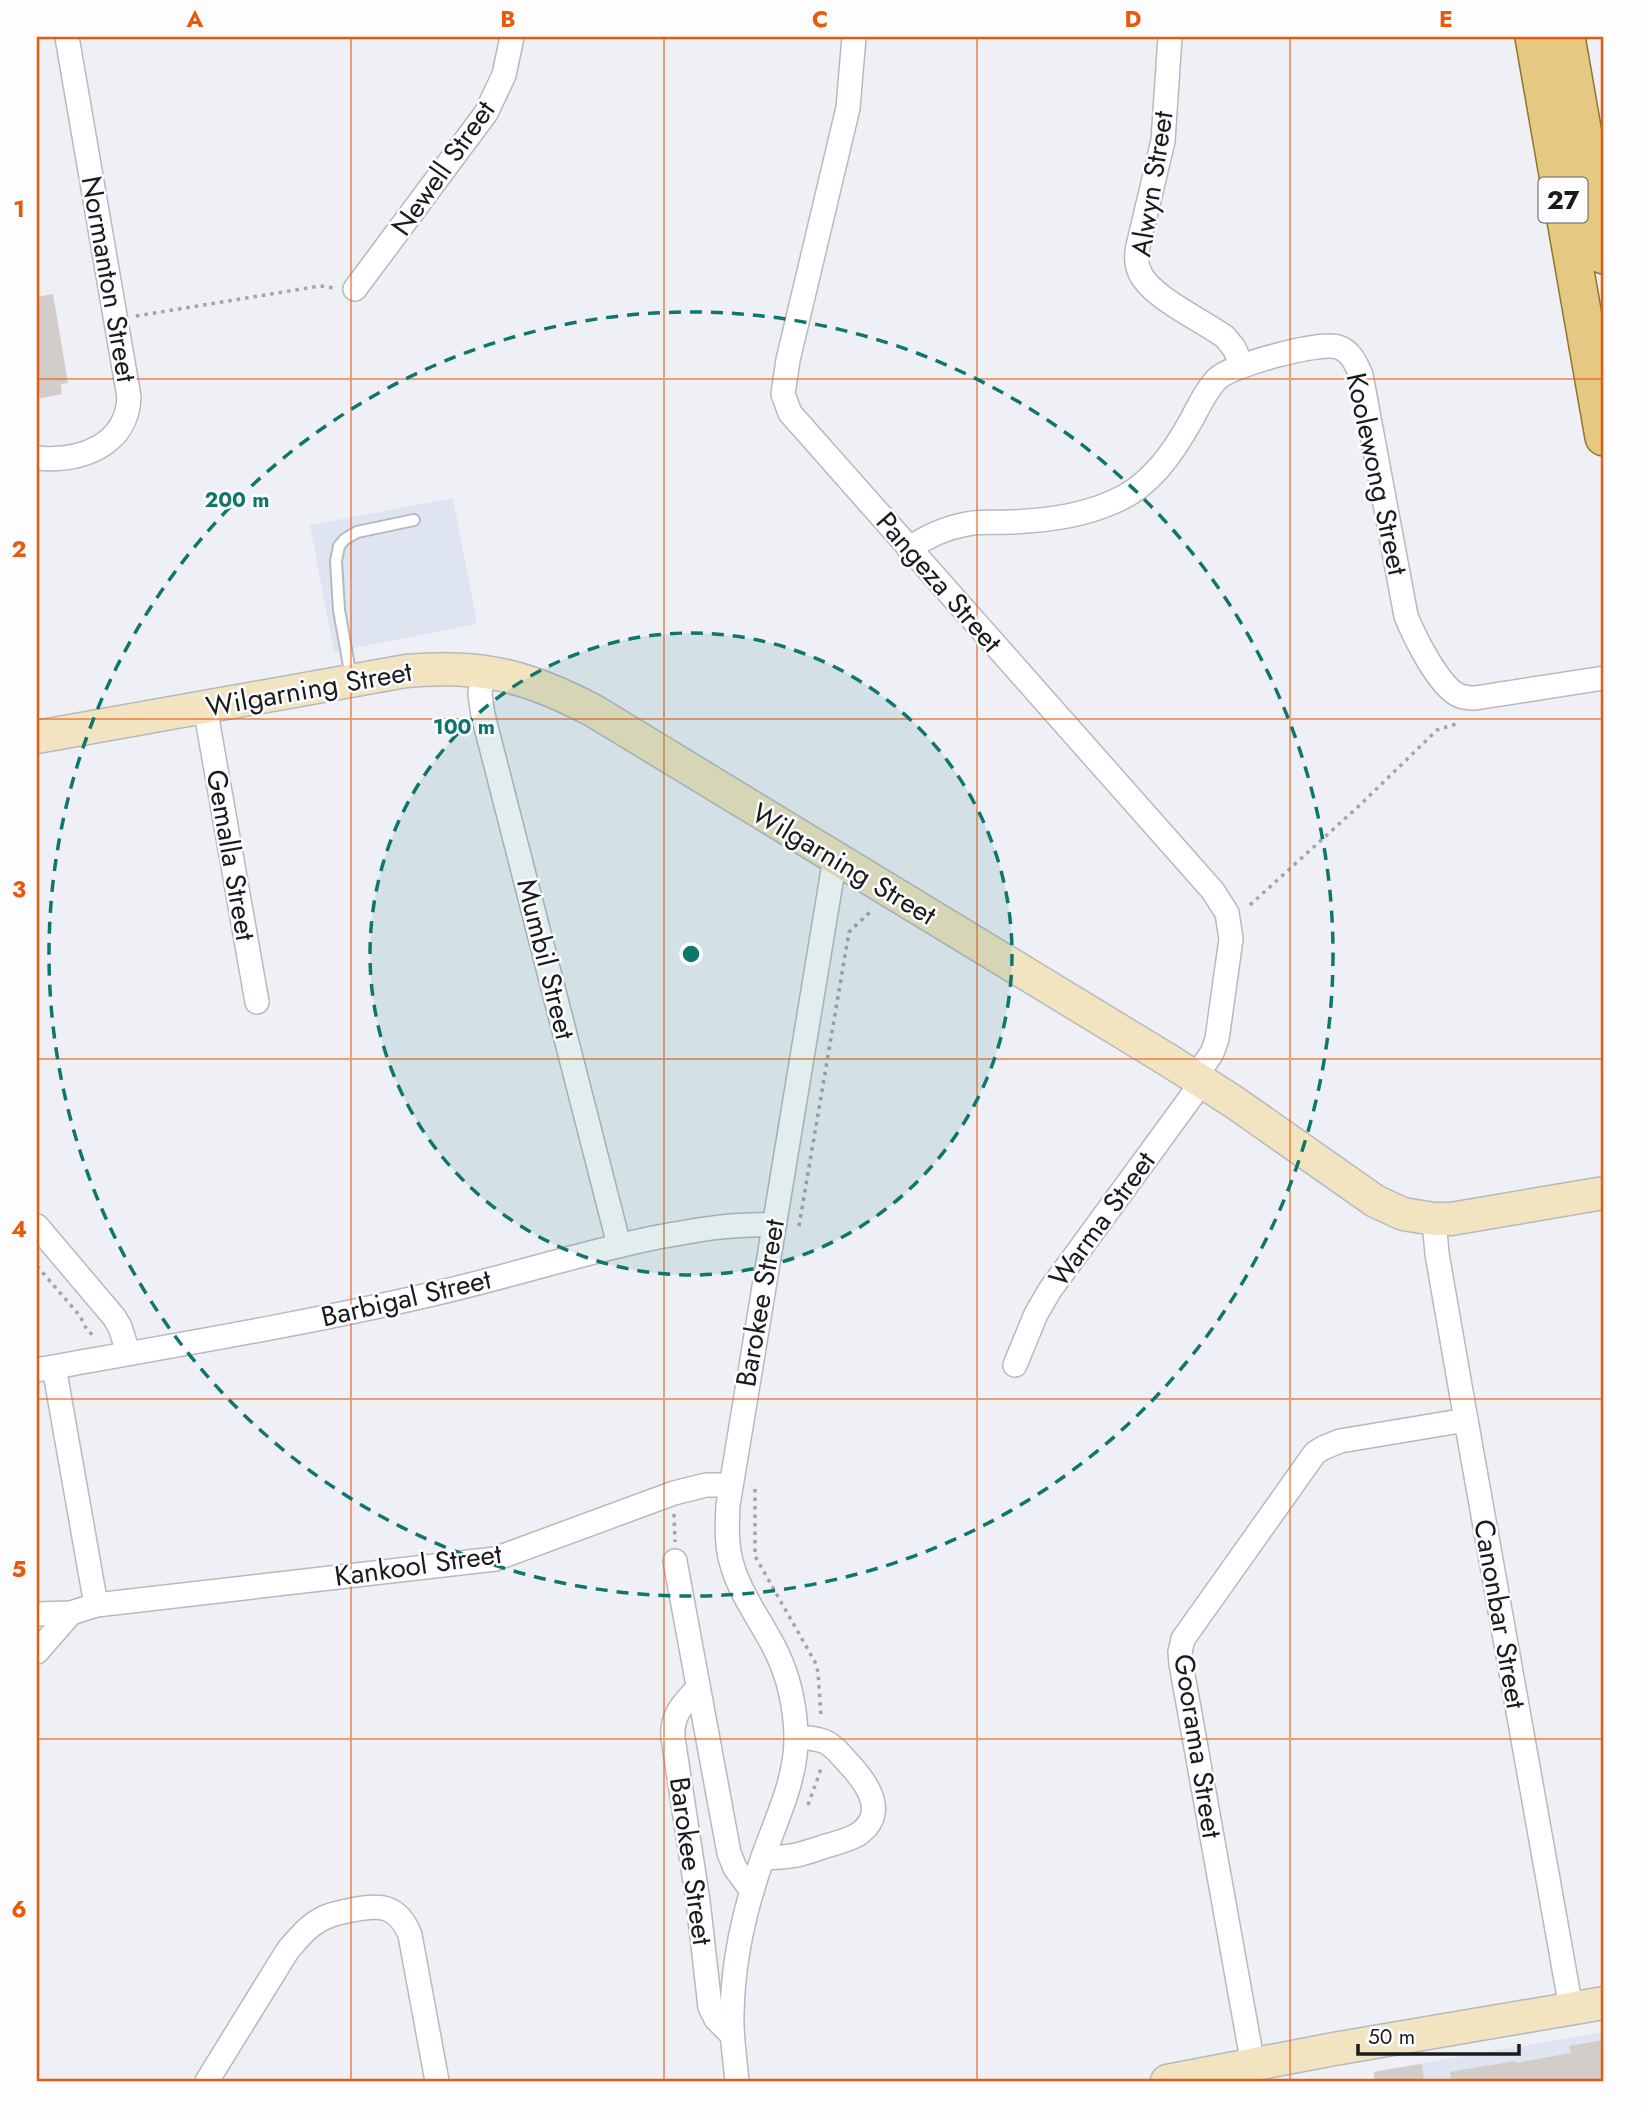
<svg xmlns="http://www.w3.org/2000/svg" width="1641" height="2118" font-family="Jost,sans-serif">
	<style>
		.built { fill: #dee4f0 }
		.building { fill: #d3cdca }
		.lines { fill: none; stroke-linecap: round; stroke-linejoin: round }
		.lane-casing { stroke: #b6b9be; stroke-width: 14 }
		.street-casing { stroke: #b6b9be; stroke-width: 26 }
		.secondary-casing { stroke: #b6b9be; stroke-width: 35 }
		.primary-casing { stroke: #927529; stroke-width: 40 }
		.path { stroke: #a2a4a8; stroke-width: 3.5; stroke-dasharray: 3.5 5; stroke-linecap: butt }
		.lane { stroke: #fff; stroke-width: 10 }
		.street { stroke: #fff; stroke-width: 23 }
		.secondary { stroke: #f2e4c1; stroke-width: 32 }
		.primary { stroke: #e5c982; stroke-width: 37 }
		.grid { fill: none; stroke: #e8590c; stroke-width: 2; stroke-opacity: 0.55 }
		.ring { fill: none; stroke: #0f766e; stroke-width: 3.5; stroke-dasharray: 12 9 }
		.labels { text-anchor: middle; dominant-baseline: central; stroke-width: 5; stroke-linejoin: round; paint-order: stroke }
		.shield { fill: #fdfdff; stroke: #5e5f61; stroke-width: 2 }
		.shield-label { font-size: 26px; font-weight: bold; fill: #1a1b1d }
		.street-label { font-size: 28px; fill: #1a1b1d; stroke: #fdfdff }
		.centre { fill: #0f766e; stroke: #fdfdff; stroke-width: 3.5 }
		.ring-label { font-size: 21px; text-anchor: middle; font-weight: bold; fill: #0f766e; stroke: #fdfdff; stroke-width: 5; stroke-linejoin: round; paint-order: stroke }
		.neatline { fill: none; stroke: #e8590c; stroke-width: 2.5 }
		.grid-label { font-size: 23px; text-anchor: middle; font-weight: bold; fill: #e8590c }
	</style>
	<rect width="100%" height="100%" fill="#eef0f6"/>
	<g class="built">
		<path d="M453 498 477 624 334 652 310 525Z"/>
		<path d="M1604 2032V2081H1378L1376 2071Z"/>
	</g>
	<g class="building">
		<path d="M53 294 68 383 61 384 62 394 37 399V297Z"/>
		<path d="M1604 2040V2081H1451L1450 2072 1515 2061 1516 2063 1571 2053 1569 2046Z"/>
		<path d="M1422 2064 1424 2081H1374V2072Z"/>
	</g>
	<g class="lines">
		<g class="lane-casing">
			<path id="lane" d="M351 677 339 610 336 561 339 546 345 539 357 532 414 520"/>
		</g>
		<g class="street-casing">
			<g id="street">
				<path d="M854 37 848 108 788 360 783 394 790 413 1213 891 1227 913 1231 939 1217 1039 1212 1053 1203 1066 1194 1093 1050 1290 1036 1314 1015 1365"/>
				<path d="M1170 37 1163 141 1138 246C1136 255 1136 264 1140 273 1152 298 1202 320 1225 337L1234 348 1242 366"/>
				<path d="M355 289 486 113 504 75 512 37"/>
				<path d="M37 458C80 462 127 446 129 397L67 37"/>
				<path d="M909 549C927 536 945 528 967 524 981 521 995 523 1009 522 1043 521 1082 516 1113 502 1150 487 1173 453 1192 419 1199 406 1206 390 1217 379 1231 365 1320 341 1338 347 1351 351 1356 364 1361 375L1406 616C1414 636 1438 685 1458 695 1464 698 1469 698 1475 698L1604 678"/>
				<path d="M482 671 480 695 483 715 619 1245"/>
				<path d="M205 707 257 1002"/>
				<path d="M1434 1219 1437 1254 1466 1420 1571 2008"/>
				<path d="M37 1226 114 1317 120 1327 128 1352"/>
				<path d="M37 1370C170 1346 305 1324 437 1293 511 1276 584 1252 658 1237 697 1230 734 1223 773 1225"/>
				<path d="M675 1561 729 1853 735 1868 752 1891"/>
				<path d="M96 1605 495 1559 674 1493 706 1485H730"/>
				<path d="M37 1614 71 1613 96 1605 54 1367"/>
				<path d="M37 1652 71 1613"/>
				<path d="M698 1688C683 1704 671 1715 673 1738L698 1901 710 2007 716 2019 732 2035"/>
				<path d="M763 1857C789 1859 802 1854 826 1846 837 1843 848 1840 857 1835 888 1815 869 1786 851 1766 829 1742 830 1739 796 1737"/>
				<path d="M1253 2065 1181 1664 1180 1652 1183 1639 1315 1453 1323 1448 1340 1441 1466 1420"/>
				<path d="M207 2081 288 1950C295 1942 302 1933 311 1926 323 1916 336 1913 352 1910 380 1904 398 1905 410 1935L437 2081"/>
				<path d="M737 2081C735 2059 731 2035 732 2013 733 1960 745 1907 763 1857 777 1817 797 1778 796 1735 795 1706 789 1678 777 1653 763 1624 743 1599 733 1568 726 1548 727 1526 728 1505L835 858"/>
			</g>
		</g>
		<g class="secondary-casing">
			<g id="secondary">
				<path d="M37 737 406 671C481 664 528 676 594 711L1168 1060 1234 1102 1375 1201 1403 1214 1434 1219H1451L1604 1193"/>
				<path d="M1167 2081 1334 2049 1604 2003"/>
			</g>
		</g>
		<g class="primary-casing">
			<g id="primary">
				<path d="M1534 37 1604 437"/>
				<path d="M1566 37 1604 255"/>
			</g>
		</g>
		<g class="path">
			<path d="M136 316 320 286 335 288"/>
			<path d="M1250 905 1361 804 1437 730 1456 724"/>
			<path d="M799 1226 849 932 870 912"/>
			<path d="M37 1266 80 1316 87 1330 95 1337"/>
			<path d="M755 1489V1556L815 1662 818 1672 821 1717"/>
			<path d="M674 1514 675 1542"/>
			<path d="M808 1805 820 1772V1766"/>
		</g>
		<use href="#lane" class="lane"/>
		<use href="#street" class="street"/>
		<use href="#secondary" class="secondary"/>
		<use href="#primary" class="primary"/>
	</g>
	<path class="grid" d="M351 37V2081M664 37V2081M977 37V2081M1290 37V2081M37 379H1604M37 719H1604M37 1059H1604M37 1399H1604M37 1739H1604"/>
	<circle cx="691" cy="954" r="321" fill="#0f766e" fill-opacity=".12"/>
	<g class="ring">
		<circle cx="691" cy="954" r="321"/>
		<circle cx="691" cy="954" r="642"/>
	</g>
	<g class="labels">
		<rect class="shield" x="1538.5" y="177.5" width="49" height="45" rx="5"/>
		<g class="shield-label">
			<text x="1563" y="200">27</text>
		</g>
		<g class="street-label">
			<text transform="translate(443 168) rotate(-55)">Newell Street</text>
			<text transform="translate(1152 184) rotate(-81)">Alwyn Street</text>
			<text transform="translate(109 279) rotate(80)">Normanton Street</text>
			<text transform="translate(1377 474) rotate(78)">Koolewong Street</text>
			<text transform="translate(939 582) rotate(49)">Pangeza Street</text>
			<text transform="translate(309 689) rotate(-10)">Wilgarning Street</text>
			<text transform="translate(231 855) rotate(80)">Gemalla Street</text>
			<text transform="translate(844 864) rotate(31)">Wilgarning Street</text>
			<text transform="translate(546 959) rotate(76)">Mumbil Street</text>
			<text transform="translate(1102 1219) rotate(-54)">Warma Street</text>
			<text transform="translate(406 1298) rotate(-13)">Barbigal Street</text>
			<text transform="translate(760 1303) rotate(-80)">Barokee Street</text>
			<text transform="translate(418 1565) rotate(-8)">Kankool Street</text>
			<text transform="translate(1500 1614) rotate(80)">Canonbar Street</text>
			<text transform="translate(1198 1746) rotate(81)">Goorama Street</text>
			<text transform="translate(691 1861) rotate(82)">Barokee Street</text>
		</g>
	</g>
	<circle cx="691" cy="954" r="10" class="centre"/>
	<g class="ring-label">
		<text x="237" y="507">200 m</text>
		<text x="464" y="734">100 m</text>
	</g>
	<rect width="1641" height="2118" fill="none" stroke="#fdfdff" stroke-width="77"/>
	<path d="M1358 2044v10h161v-10" fill="none" stroke="#1a1b1d" stroke-width="3.5"/>
	<text x="1368" y="2044" font-size="21" fill="#1a1b1d" stroke="#fdfdff" stroke-width="5" paint-order="stroke">50 m</text>
	<rect x="38" y="38" width="1564" height="2042" class="neatline"/>
	<g class="grid-label">
		<text x="195" y="27">A</text>
		<text x="508" y="27">B</text>
		<text x="820" y="27">C</text>
		<text x="1133" y="27">D</text>
		<text x="1446" y="27">E</text>
		<text x="19" y="217">1</text>
		<text x="19" y="557">2</text>
		<text x="19" y="897">3</text>
		<text x="19" y="1237">4</text>
		<text x="19" y="1577">5</text>
		<text x="19" y="1917">6</text>
	</g>
</svg>
